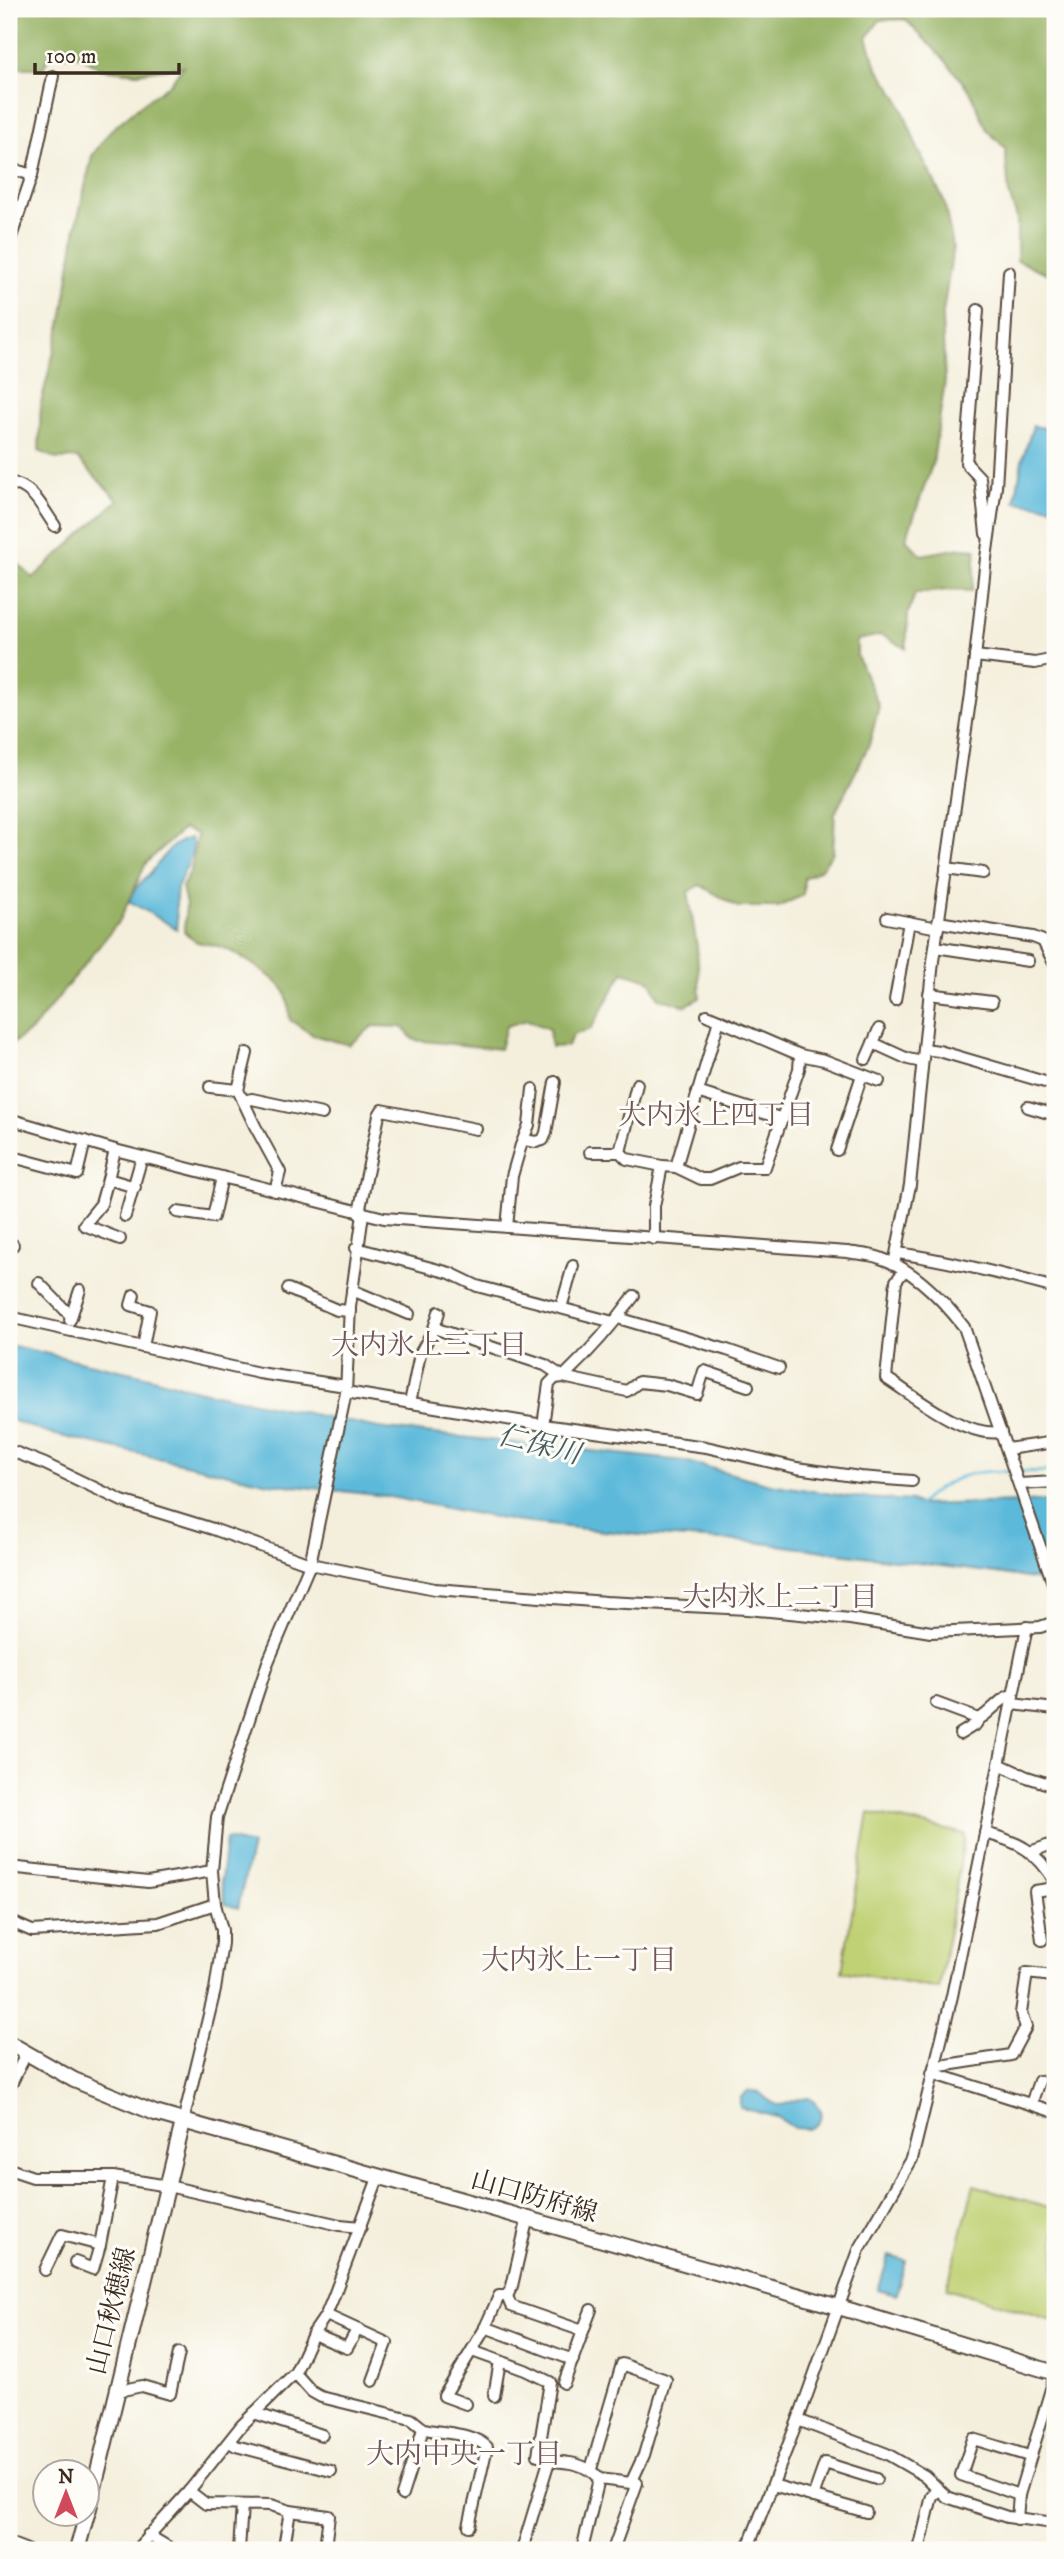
<svg xmlns="http://www.w3.org/2000/svg" width="1064" height="2559" font-family="'IM FELL DW Pica','Noto Serif JP',serif">
	<style>
		.green { fill: #c0d174; stroke: #7e7e49; stroke-width: 2 }
		.forest { fill: #98b366; stroke: #6a6e42; stroke-width: 2 }
		.water { fill: #5cb9da; stroke: #4c727c; stroke-width: 2 }
		.lines { fill: none; stroke-linecap: round; stroke-linejoin: round }
		.stream { stroke: #5cb9da; stroke-width: 2.5 }
		.minor-casing { stroke: #57483a; stroke-width: 14 }
		.major-casing { stroke: #57483a; stroke-width: 18 }
		.minor { stroke: #fff; stroke-width: 10 }
		.major { stroke: #fff; stroke-width: 14 }
		.labels { text-anchor: middle; dominant-baseline: central; stroke-width: 6; stroke-linejoin: round; paint-order: stroke }
		.street-label { font-size: 26px; fill: #3b2a1e; stroke: #fdfcf7 }
		.neighbourhood-label { font-size: 28px; fill: #705659; stroke: #fdfcf7 }
		.water-label { font-size: 28px; font-style: italic; fill: #475c60; stroke: #fdfcf7 }
	</style>
	<rect width="100%" height="100%" fill="#fdfcf7"/>
	<filter id="ink" filterUnits="userSpaceOnUse"><feTurbulence type="fractalNoise" baseFrequency=".0143" numOctaves="2"/><feDisplacementMap in="SourceGraphic" scale="14" xChannelSelector="R" yChannelSelector="G"/><feConvolveMatrix kernelMatrix="1 2 1 2 8 2 1 2 1" color-interpolation-filters="sRGB"/></filter>
	<filter id="wash" filterUnits="userSpaceOnUse"><feTurbulence type="fractalNoise" baseFrequency=".00686" numOctaves="4" result="noise"/><feDisplacementMap in="SourceGraphic" scale="28" xChannelSelector="R" yChannelSelector="G"/><feGaussianBlur stdDeviation="1.57" result="paint"/><feColorMatrix in="noise" values="0 0 0 0 0 0 0 0 0 0 0 0 0 0 0 0 0 1.4 0 .05"/><feComposite in="paint" operator="in"/></filter>
	<g filter="url(#wash)">
		<rect width="100%" height="100%" fill="#f4efdc"/>
		<g class="green">
			<path d="M869 1813 965 1834 939 1989 842 1971Z"/>
			<path d="M974 2185 1055 2209V2321L947 2288Z"/>
		</g>
		<path class="forest" d="M9 9H1055V277L1017 260V218L1009 194 1005 148 987 130 970 91 945 60 905 19 880 20 867 38 877 67 898 98 918 149 944 201 953 248 942 319 945 381 933 462 906 539 921 555 961 548 976 549 972 591 946 590 915 594 908 614 906 648 882 635 857 640V656L879 706 869 745 835 813 833 852 821 869 804 878 803 895 778 907H738L700 885 688 892 697 947 700 998 685 1006 659 998 650 980 623 972 591 1029 573 1035 567 1046 551 1047 549 1029 527 1020 506 1026 500 1049 414 1040 402 1027 373 1026 349 1045 313 1035 290 1020C289 1011 289 1000 285 992 277 978 234 950 217 946 198 941 199 947 184 931L186 905 182 887 191 870 197 834 183 829 146 863 120 920 33 1029 9 1046V555L33 578 118 500 77 458 57 459 39 451 41 403 63 315 76 227 92 156 110 131 142 104 170 84 183 66 137 73 101 69 80 56 51 54 43 68H9Z"/>
		<g class="water">
			<path d="M1033 426 1055 430V507L1015 502 1022 461Z"/>
			<path d="M191 838C197 853 183 871 178 885 174 894 177 918 177 929L129 901C134 887 144 881 153 870 165 855 171 842 191 838Z"/>
			<path d="M9 1345 141 1375 197 1390 378 1428 684 1461 770 1484 851 1497 911 1501 919 1505 1055 1501V1583L1003 1574 754 1542 640 1535 513 1521 385 1496 269 1483 47 1433 9 1419Z"/>
			<path d="M226 1839 252 1845 238 1908 225 1904 221 1880Z"/>
			<path d="M748 2091 760 2093C786 2117 782 2098 809 2098 823 2107 826 2122 809 2129L794 2128 777 2117 745 2109 740 2107V2098Z"/>
			<path d="M889 2256 906 2261 896 2295 878 2290Z"/>
		</g>
		<g class="lines">
			<g class="stream">
				<path d="M1017 1472 1055 1471"/>
				<path d="M919 1505C945 1479 972 1468 1010 1472"/>
			</g>
		</g>
	</g>
	<g filter="url(#ink)">
		<g class="lines">
			<g class="minor-casing">
				<g id="minor">
					<path d="M9 168 32 175"/>
					<path d="M9 243 32 175 53 76"/>
					<path d="M978 310 966 463 980 478 986 534"/>
					<path d="M9 482C34 487 41 506 55 526"/>
					<path d="M975 656 1035 663 1055 659"/>
					<path d="M946 868 983 873"/>
					<path d="M887 918 938 928"/>
					<path d="M938 922 1033 937 1043 941 1055 965"/>
					<path d="M935 947 1028 961"/>
					<path d="M929 994 992 1002"/>
					<path d="M895 1000 909 922"/>
					<path d="M879 1029 873 1043 908 1059 922 1062"/>
					<path d="M924 1049 939 1051 1055 1085"/>
					<path d="M247 1053 238 1090 255 1126 280 1172 275 1191"/>
					<path d="M800 1055 824 1060 879 1081"/>
					<path d="M866 1059 873 1043"/>
					<path d="M637 1084 620 1152 627 1159 662 1166 654 1206V1239"/>
					<path d="M210 1087 238 1090"/>
					<path d="M697 1092 783 1119"/>
					<path d="M243 1101 252 1099 322 1114"/>
					<path d="M1028 1107 1055 1115"/>
					<path d="M9 1119 115 1150 384 1218 847 1252C858 1254 870 1254 880 1258 914 1269 943 1300 964 1327L1055 1589"/>
					<path d="M524 1140 536 1142 543 1140 546 1133 555 1082"/>
					<path d="M115 1150 108 1179 135 1187"/>
					<path d="M837 1150 862 1075"/>
					<path d="M590 1152H620"/>
					<path d="M9 1156 77 1174 85 1141"/>
					<path d="M662 1166 676 1167 701 1179H710L739 1167H765L799 1069 800 1055 707 1015"/>
					<path d="M676 1167 719 1020"/>
					<path d="M108 1179 101 1204 84 1225 120 1239"/>
					<path d="M177 1212 213 1217 222 1177"/>
					<path d="M359 1213 379 1115 382 1110 476 1129"/>
					<path d="M125 1216 142 1157"/>
					<path d="M507 1227 512 1176 521 1145 529 1125 533 1089"/>
					<path d="M9 1247 13 1245"/>
					<path d="M356 1248 450 1273 477 1286 613 1322"/>
					<path d="M898 1253C951 1261 1003 1274 1055 1288"/>
					<path d="M894 1264 910 1185 933 961 971 694 986 558 996 487 1009 272"/>
					<path d="M904 1271 896 1281 886 1378C917 1398 964 1437 1001 1432"/>
					<path d="M39 1283 71 1316"/>
					<path d="M288 1289 337 1310 350 1311"/>
					<path d="M352 1290 409 1314"/>
					<path d="M134 1295 131 1305 150 1311 143 1347"/>
					<path d="M561 1308 573 1266"/>
					<path d="M9 1317 259 1373 346 1386"/>
					<path d="M618 1318 727 1350 779 1368"/>
					<path d="M70 1320 80 1290"/>
					<path d="M434 1328 545 1365 563 1377 627 1391 639 1382 667 1385 697 1394 704 1371 748 1386"/>
					<path d="M346 1392 543 1425 706 1447 797 1468 860 1477 912 1481"/>
					<path d="M410 1403 420 1354 434 1328 439 1312"/>
					<path d="M543 1425 549 1384 555 1378 563 1377C589 1352 613 1325 634 1296"/>
					<path d="M1007 1449 1055 1442"/>
					<path d="M9 1450 45 1464 122 1501 213 1529 310 1564 435 1589 606 1602 748 1609 850 1619 931 1632 1040 1627 1055 1622"/>
					<path d="M1019 1484 1055 1482"/>
					<path d="M936 1703 979 1719C991 1713 1000 1697 1013 1695"/>
					<path d="M1012 1704 1055 1709"/>
					<path d="M960 1734 976 1724 979 1719"/>
					<path d="M999 1764 1027 1777 1055 1786"/>
					<path d="M985 1833C1019 1842 1037 1851 1055 1882"/>
					<path d="M1030 1852 1055 1843"/>
					<path d="M9 1867 148 1882 212 1871"/>
					<path d="M9 1921 32 1931 158 1923 215 1904"/>
					<path d="M1042 1940 1035 1891 1055 1888"/>
					<path d="M1054 2040 1055 2038"/>
					<path d="M934 2067 1011 2055 1026 2027 1021 2013 1027 1973 1053 1976"/>
					<path d="M932 2073 1055 2112"/>
					<path d="M9 2088 26 2054"/>
					<path d="M1031 2104 1039 2081"/>
					<path d="M183 2122 215 1990 222 1943V1930L215 1904 212 1871 217 1817 268 1662 310 1564 346 1392 350 1306 363 1214"/>
					<path d="M9 2169 33 2177H113L168 2186 340 2225 361 2227"/>
					<path d="M75 2262 93 2269 100 2245"/>
					<path d="M45 2270 62 2235 100 2245 113 2177"/>
					<path d="M507 2296 511 2306 583 2331 564 2383"/>
					<path d="M326 2315 387 2343 373 2381"/>
					<path d="M485 2327 573 2360"/>
					<path d="M583 2331 591 2310"/>
					<path d="M313 2334 347 2348 357 2330"/>
					<path d="M472 2351 525 2370 550 2382 538 2455"/>
					<path d="M295 2373 312 2392 321 2397 411 2419C416 2422 420 2427 425 2429 445 2434 471 2432 487 2447L469 2526"/>
					<path d="M118 2391 142 2386 170 2394 179 2353"/>
					<path d="M494 2396 500 2361"/>
					<path d="M466 2404 444 2396 484 2330 499 2296H507L512 2286 527 2221"/>
					<path d="M254 2413 322 2435"/>
					<path d="M798 2420 887 2454 925 2476 947 2497 1007 2517 1055 2523"/>
					<path d="M230 2442 236 2446 331 2471"/>
					<path d="M773 2485 866 2512"/>
					<path d="M189 2491 206 2504 271 2505 290 2511 329 2516 326 2539"/>
					<path d="M402 2495 423 2429"/>
					<path d="M1019 2495 961 2475 973 2439 1029 2456"/>
					<path d="M813 2497 825 2463 876 2479"/>
					<path d="M1017 2519 1019 2495 1055 2376"/>
					<path d="M148 2535 173 2550"/>
					<path d="M285 2541 290 2511"/>
					<path d="M9 2543 27 2550"/>
					<path d="M136 2550 189 2491 241 2426 295 2373 313 2334 326 2315 333 2298 378 2178"/>
					<path d="M239 2550 242 2505"/>
					<path d="M522 2550 549 2461C569 2462 586 2463 599 2479L631 2483 644 2455 666 2380 622 2364 591 2469"/>
					<path d="M582 2550 599 2479"/>
					<path d="M613 2550 637 2483"/>
					<path d="M747 2550 798 2420 859 2250 912 2159 952 1996 1027 1627"/>
					<path d="M863 2550H864"/>
					<path d="M919 2550 932 2496 939 2490"/>
				</g>
			</g>
			<g class="major-casing">
				<g id="major">
					<path d="M9 2043 74 2080 155 2113 839 2307 1055 2373"/>
					<path d="M88 2512 183 2122"/>
					<path d="M77 2550 87 2514"/>
				</g>
			</g>
			<use href="#minor" class="minor"/>
			<use href="#major" class="major"/>
		</g>
	</g>
	<g class="labels">
		<g class="street-label">
			<text transform="translate(534 2197) rotate(16)">山口防府線</text>
			<text transform="translate(112 2311) rotate(-76)">山口秋穂線</text>
		</g>
		<g class="neighbourhood-label">
			<text x="716" y="1115">大内氷上四丁目</text>
			<text x="429" y="1345">大内氷上三丁目</text>
			<text x="780" y="1597">大内氷上二丁目</text>
			<text x="579" y="1960">大内氷上一丁目</text>
			<text x="464" y="2454">大内中央一丁目</text>
		</g>
		<g class="water-label">
			<text transform="translate(539 1445) rotate(14)">仁保川</text>
		</g>
	</g>
	<rect width="1064" height="2559" fill="none" stroke="#fdfcf7" stroke-width="35"/>
	<g transform="translate(66 2493)"><circle r="33" fill="#fdfcf7" stroke="#afa8a0" stroke-width="2"/>
	<path d="M0-5L12 26L0 18L-12 26Z" fill="#d1495b"/>
	<text y="-10" font-size="19" font-weight="bold" text-anchor="middle" fill="#3b2a1e">N</text>
	</g>
	<path d="M35 63v10h144v-10" fill="none" stroke="#3b2a1e" stroke-width="3.5"/>
	<text x="46" y="63" font-size="21" fill="#3b2a1e" stroke="#fdfcf7" stroke-width="5" paint-order="stroke">100 m</text>
</svg>
